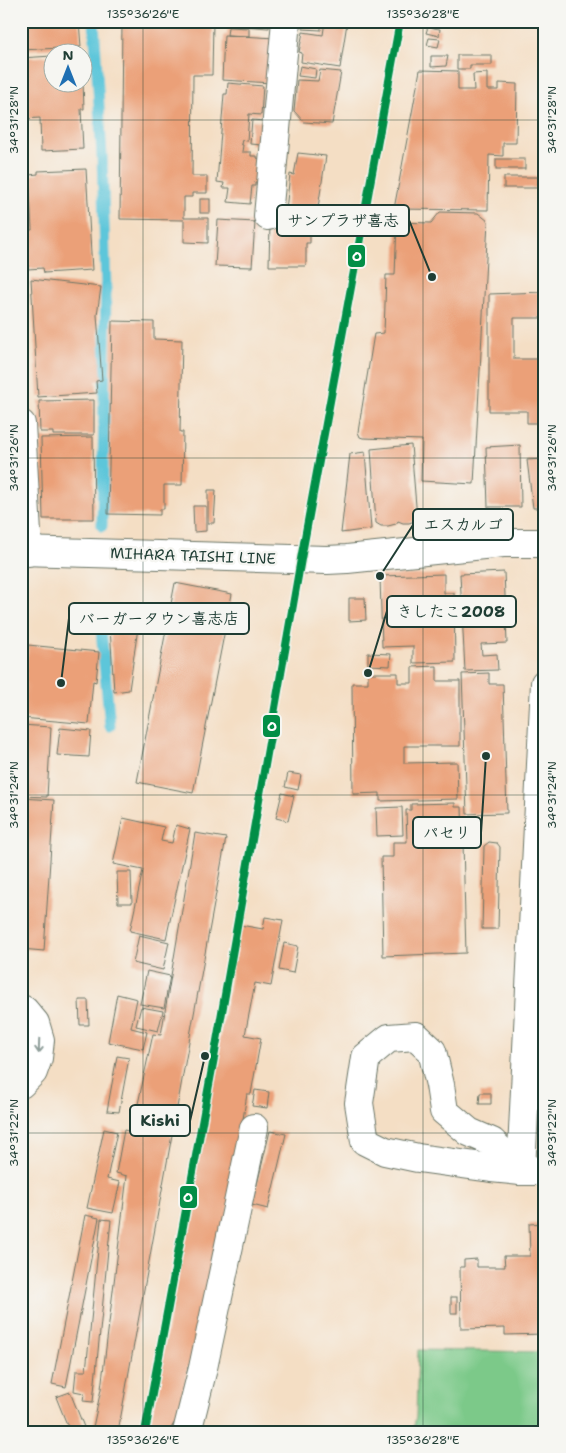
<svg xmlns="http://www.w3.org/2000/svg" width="566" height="1453" font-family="'Shantell Sans','Klee One',sans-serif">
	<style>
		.green { fill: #7cc989; stroke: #4e835e }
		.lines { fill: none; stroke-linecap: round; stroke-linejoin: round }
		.stream { stroke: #5dc6da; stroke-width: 11 }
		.building { fill: #eba078 }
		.minor-casing { stroke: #6a7566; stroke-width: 30 }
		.tertiary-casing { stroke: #6a7566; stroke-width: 30 }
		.primary-casing { stroke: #6a7566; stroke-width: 30 }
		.minor { stroke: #fff; stroke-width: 28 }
		.tertiary { stroke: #fff; stroke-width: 28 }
		.primary { stroke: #fff; stroke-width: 28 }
		.rail-1-casing { stroke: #f6f6f2; stroke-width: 11 }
		.rail-1 { stroke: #028e46; stroke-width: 8 }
		.oneway { stroke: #8f9e9a }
		.ticks { fill: none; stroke: #1f3d34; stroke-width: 1; stroke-opacity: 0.45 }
		.labels { text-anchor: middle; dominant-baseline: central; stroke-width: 5; stroke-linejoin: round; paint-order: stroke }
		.street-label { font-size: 15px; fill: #1f3d34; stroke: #f6f6f2 }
		.leader { fill: none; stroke: #1f3d34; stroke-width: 2 }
		.callout-dot { fill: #1f3d34; stroke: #f6f6f2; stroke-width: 2 }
		.callout { fill: #f6f6f2; stroke: #1f3d34; stroke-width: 2 }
		.callout-label { font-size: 16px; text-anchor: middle; font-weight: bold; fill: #1f3d34 }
		.line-badge { stroke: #f6f6f2; stroke-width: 2 }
		.badge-label { font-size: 14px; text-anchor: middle; font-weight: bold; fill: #fff }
		.neatline { fill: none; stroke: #1f3d34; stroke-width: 2 }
		.ticks-label { font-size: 12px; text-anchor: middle; fill: #1f3d34 }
	</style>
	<rect width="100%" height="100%" fill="#f6f6f2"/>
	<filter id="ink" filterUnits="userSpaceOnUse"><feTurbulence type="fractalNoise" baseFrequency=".02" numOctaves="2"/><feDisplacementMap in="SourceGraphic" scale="10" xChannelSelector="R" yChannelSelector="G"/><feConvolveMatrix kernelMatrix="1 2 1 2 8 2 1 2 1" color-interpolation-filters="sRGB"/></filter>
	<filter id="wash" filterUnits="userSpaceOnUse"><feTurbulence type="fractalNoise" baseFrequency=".0096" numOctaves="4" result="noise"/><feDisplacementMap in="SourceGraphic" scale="20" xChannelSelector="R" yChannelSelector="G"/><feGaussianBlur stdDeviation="1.12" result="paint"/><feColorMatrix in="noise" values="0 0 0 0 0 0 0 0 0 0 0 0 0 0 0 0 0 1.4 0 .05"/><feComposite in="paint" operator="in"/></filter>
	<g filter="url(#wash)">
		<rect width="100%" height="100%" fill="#f4dec4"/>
		<path class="green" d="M418 1350 545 1352V1432H413L416 1416Z"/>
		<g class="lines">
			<g class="stream">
				<path d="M94 21 102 156 106 289 102 526"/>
				<path d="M100 619 110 726"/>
			</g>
		</g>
		<g id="blocks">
			<g class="building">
				<path d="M21 21H79L81 47 21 50Z"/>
				<path d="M122 21 213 22 212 75H193L192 176H207V193H192V197H184V218H208V243L184 242V220L120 219Z"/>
				<path d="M227 21H269V28L227 25Z"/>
				<path d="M304 21H321V30L303 29Z"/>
				<path d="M325 21 347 23 340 68 301 62 302 53 299 52 303 32 323 35Z"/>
				<path d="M228 27 249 28V36L227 35Z"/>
				<path d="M428 27 440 29 439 36 426 33Z"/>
				<path d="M224 35 275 38 272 83 222 80Z"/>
				<path d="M429 38 440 39 438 47 427 45Z"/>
				<path d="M457 55H492V65H470V69H457Z"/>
				<path d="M52 56V82H83L84 109H81L83 149 41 151 40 118 22 119 21 58Z"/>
				<path d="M431 56H448L446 66 431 67Z"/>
				<path d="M300 66 316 69 315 78 298 76Z"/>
				<path d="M320 70 341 72 332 124 304 122 294 111 297 80 318 81Z"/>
				<path d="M420 70 458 71V90H474L473 74 487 73V90H499V83L517 84 516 143H503V156L489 155 488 210 394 209Z"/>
				<path d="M228 83 263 86 261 115 249 114 247 141 242 140 241 144 243 145 242 152H251V156H257V158L260 159 258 182H255V186H252L250 204 228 202 230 188H223L224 183 217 182 224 94H227Z"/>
				<path d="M252 120 264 121 263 145 250 144Z"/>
				<path d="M298 153 326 156 317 214 286 210 290 174 294 175Z"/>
				<rect x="496" y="159" width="29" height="10"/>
				<path d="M86 169 92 270 44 273 43 268 28 269 26 230H32L29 175 38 174V171Z"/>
				<rect x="504" y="177" width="34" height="11"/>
				<rect x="200" y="199" width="10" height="14"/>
				<path d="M440 212 478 213 488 221 474 484 421 481 422 440 363 438 360 437 358 432 374 334 384 333 386 275H395L397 222 431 223Z"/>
				<path d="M218 220 255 222 252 267 215 266Z"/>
				<path d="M270 223H310V243H306V266H269Z"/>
				<path d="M31 279 101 287 97 315 102 380 96 381 97 393 38 397Z"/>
				<path d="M543 292 544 318H514V359H545V423H527V411H489V294Z"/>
				<path d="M112 321 154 322V339L182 340 180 432H183L182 485H164V509H160V515L108 514Z"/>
				<path d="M94 400V435H53V432H40L39 401Z"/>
				<path d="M93 437 94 519H43L41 438Z"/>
				<path d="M411 445 417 518 415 521 409 523H403L398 521 396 524 388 526H381L376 523 371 449Z"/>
				<path d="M520 445 521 507H488L486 447Z"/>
				<path d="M365 452 371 529 341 533 350 454Z"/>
				<path d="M545 459V508H533L527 460Z"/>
				<path d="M208 490H216L214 523H208Z"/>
				<path d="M193 506H206V531L194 532Z"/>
				<path d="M504 572 507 643 481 644 482 655 497 654 498 670 465 671 460 574Z"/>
				<path d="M444 574V593H454L455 662 413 663V646L382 647 380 576Z"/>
				<path d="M175 583 232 594 193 793 137 782Z"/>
				<path d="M349 598H365L366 620 349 621Z"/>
				<path d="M141 607 129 690 114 692 109 611Z"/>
				<path d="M28 645 99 652 96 682 93 681 89 724 22 718Z"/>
				<path d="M368 653 391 654 390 666 368 665Z"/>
				<path d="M437 666V681H460V746H404V763L457 762 458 799 380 801V793L353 794 352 683H368V673H398V683H412V667Z"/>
				<path d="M489 673V684H503L507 813 467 814 462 674Z"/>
				<path d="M21 725 51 727 47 797 21 796Z"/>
				<path d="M60 728 91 731 89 757 57 755Z"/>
				<path d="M288 773 301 775 298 790 285 787Z"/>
				<path d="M282 793 294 796 288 821 276 818Z"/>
				<path d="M21 798 54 800 44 951 21 949Z"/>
				<path d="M455 803V807H462L466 953 383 956 381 857H393V842H407L406 810H411V804Z"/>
				<path d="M402 807 403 835 377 836 376 808Z"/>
				<path d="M123 818 164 827 161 841 172 843 176 825 190 829 166 939 130 931 143 870 113 864Z"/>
				<path d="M195 833 226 838 118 1432H92L101 1389 127 1176 116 1173 124 1130 132 1132 153 1034 161 1035Z"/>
				<path d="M489 842 497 843 500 847 498 929H482L484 846Z"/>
				<path d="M117 872H131L132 903H118Z"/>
				<path d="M265 917 283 920 271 986 255 983 245 1035 261 1038 251 1094H247L203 1368 188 1367 181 1411 169 1432H149L240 925 263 929Z"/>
				<path d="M139 935 169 942 163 970 133 963Z"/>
				<path d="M284 943 298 946 293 973 279 970Z"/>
				<path d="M147 971 170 976 164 1008 140 1004Z"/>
				<path d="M117 994 137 999 131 1028 147 1032 143 1049 108 1042Z"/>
				<path d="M79 1000H88L89 1025H80Z"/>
				<path d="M141 1007 163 1011 158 1031 136 1026Z"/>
				<path d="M117 1056 129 1058 119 1112 107 1111Z"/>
				<path d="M255 1090 269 1092 267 1108 252 1106Z"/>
				<path d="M480 1093H491V1104H479Z"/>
				<path d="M104 1129 117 1132 107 1179 120 1182 113 1213 87 1208Z"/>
				<path d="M270 1131 286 1134 268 1209 252 1205Z"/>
				<path d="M85 1215 99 1218 66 1387 52 1384Z"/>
				<path d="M101 1219 111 1220 93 1402 83 1401 84 1393 74 1391 76 1371H86Z"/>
				<path d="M545 1223 544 1334 505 1335V1328L461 1329 460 1267H464V1260L477 1259V1267H505L504 1256H530L529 1224Z"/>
				<rect x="451" y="1297" width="6" height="16"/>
				<path d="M70 1392 86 1432H70L56 1397Z"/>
			</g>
		</g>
	</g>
	<g filter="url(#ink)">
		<use href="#blocks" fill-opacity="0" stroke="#6a7566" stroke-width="1"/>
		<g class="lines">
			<g class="minor-casing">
				<g id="minor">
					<path d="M268 216 286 21"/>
					<path d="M21 424 28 552"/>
					<path d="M187 1432 203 1368 254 1128"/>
				</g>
			</g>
			<g class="tertiary-casing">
				<g id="tertiary">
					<path d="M21 1009 24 1010 35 1023 40 1040 38 1058 33 1072 21 1084"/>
					<path d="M416 1036 432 1051 440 1085 444 1111 469 1132 492 1142 521 1171 491 1168 418 1158 385 1151 365 1141 359 1103 366 1057 389 1038Z"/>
				</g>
			</g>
			<g class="primary-casing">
				<g id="primary">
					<path d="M21 551 327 560 347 559 503 543H545"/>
					<path d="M545 683 521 1171H545"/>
				</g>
			</g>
			<use href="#minor" class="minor"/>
			<use href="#tertiary" class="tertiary"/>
			<use href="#primary" class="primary"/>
			<g class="rail-1-casing">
				<path id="rail-1" d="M145 1432 214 1058 301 559 400 21"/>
			</g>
			<use href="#rail-1" class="rail-1"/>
		</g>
		<defs><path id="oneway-shaft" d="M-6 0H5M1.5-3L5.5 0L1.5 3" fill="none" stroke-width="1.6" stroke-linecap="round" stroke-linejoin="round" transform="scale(1.25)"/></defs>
		<use class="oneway" href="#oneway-shaft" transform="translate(39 1046) rotate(92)"/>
	</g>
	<path class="ticks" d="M143 21V1432M423 21V1432M21 120H545M21 458H545M21 795H545M21 1133H545"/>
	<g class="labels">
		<g class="street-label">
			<text transform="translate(193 556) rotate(2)">MIHARA TAISHI LINE</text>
		</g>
	</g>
	<path class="leader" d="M432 277L409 220M380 576L413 525M368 673L387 611M61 683L69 618M486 756L481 833M205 1056L190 1121"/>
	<g class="callout-dot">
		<circle cx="432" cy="277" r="5"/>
		<circle cx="380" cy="576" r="5"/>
		<circle cx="368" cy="673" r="5"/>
		<circle cx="61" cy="683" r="5"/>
		<circle cx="486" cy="756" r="5"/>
		<circle cx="205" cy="1056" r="5"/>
	</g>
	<g class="callout">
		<rect x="277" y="205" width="132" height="31" rx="5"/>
		<rect x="413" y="509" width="100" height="31" rx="5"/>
		<rect x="387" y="596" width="129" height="31" rx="5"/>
		<rect x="69" y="603" width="180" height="31" rx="5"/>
		<rect x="413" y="817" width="68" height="31" rx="5"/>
		<rect x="130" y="1105" width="60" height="31" rx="5"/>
	</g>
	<g class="callout-label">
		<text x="343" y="226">サンプラザ喜志</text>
		<text x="463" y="530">エスカルゴ</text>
		<text x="451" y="617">きしたこ2008</text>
		<text x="159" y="624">バーガータウン喜志店</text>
		<text x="447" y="838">パセリ</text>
		<text x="160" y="1126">Kishi</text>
	</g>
	<g class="line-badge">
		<rect x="347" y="244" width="19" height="24" rx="5" fill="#028e46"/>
		<rect x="262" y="714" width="19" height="24" rx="5" fill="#028e46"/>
		<rect x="179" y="1185" width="19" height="24" rx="5" fill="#028e46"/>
	</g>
	<g class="badge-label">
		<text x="357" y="261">O</text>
		<text x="272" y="731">O</text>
		<text x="188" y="1202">O</text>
	</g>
	<rect width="566" height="1453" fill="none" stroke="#f6f6f2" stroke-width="55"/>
	<g transform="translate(68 68)"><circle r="24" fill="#f6f6f2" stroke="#a0aca6"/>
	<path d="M0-4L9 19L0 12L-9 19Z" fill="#1f6fb2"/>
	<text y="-8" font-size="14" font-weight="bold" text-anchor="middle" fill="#1f3d34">N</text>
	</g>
	<rect x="28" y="28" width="510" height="1398" class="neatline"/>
	<g class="ticks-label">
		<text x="143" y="18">135°36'26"E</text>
		<text x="423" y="18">135°36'28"E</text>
		<text transform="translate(14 120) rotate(-90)" y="4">34°31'28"N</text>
		<text transform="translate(552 120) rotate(-90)" y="4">34°31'28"N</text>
		<text transform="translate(14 458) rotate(-90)" y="4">34°31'26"N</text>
		<text transform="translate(552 458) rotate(-90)" y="4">34°31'26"N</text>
		<text transform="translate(14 795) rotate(-90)" y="4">34°31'24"N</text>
		<text transform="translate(552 795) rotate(-90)" y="4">34°31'24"N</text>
		<text transform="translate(14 1133) rotate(-90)" y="4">34°31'22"N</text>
		<text transform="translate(552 1133) rotate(-90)" y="4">34°31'22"N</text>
		<text x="143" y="1444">135°36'26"E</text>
		<text x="423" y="1444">135°36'28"E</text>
	</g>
</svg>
